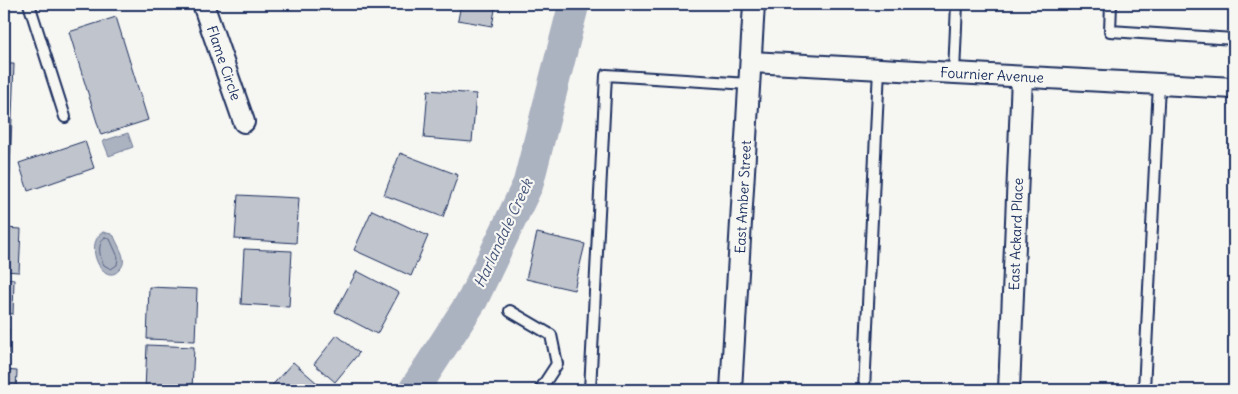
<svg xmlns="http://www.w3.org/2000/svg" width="1238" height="394" font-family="Delius,sans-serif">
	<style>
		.water { fill: #abb2c0; stroke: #717e99 }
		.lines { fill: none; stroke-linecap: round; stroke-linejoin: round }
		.shore { stroke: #556385; stroke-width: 1 }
		.river { stroke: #abb2c0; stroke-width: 31 }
		.building { fill: #c0c4cd; stroke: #1b2f5e }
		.service-casing { stroke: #1b2f5e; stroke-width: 14 }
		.minor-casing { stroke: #1b2f5e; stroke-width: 24 }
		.service { stroke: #f6f6f2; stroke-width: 10 }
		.minor { stroke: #f6f6f2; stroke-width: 20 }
		.labels { text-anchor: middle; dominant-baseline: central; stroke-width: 4.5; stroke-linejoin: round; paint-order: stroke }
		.street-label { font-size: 14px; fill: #1b2f5e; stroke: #f6f6f2 }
		.water-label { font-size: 15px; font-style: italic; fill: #46567b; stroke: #f6f6f2 }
	</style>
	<rect width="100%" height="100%" fill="#f6f6f2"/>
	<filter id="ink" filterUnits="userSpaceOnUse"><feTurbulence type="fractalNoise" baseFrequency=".02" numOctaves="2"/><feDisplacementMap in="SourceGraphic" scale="10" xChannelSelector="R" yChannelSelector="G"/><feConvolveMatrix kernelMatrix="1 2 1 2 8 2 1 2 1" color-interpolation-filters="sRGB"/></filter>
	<g filter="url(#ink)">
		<g class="water">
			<path d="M128 133 133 147 109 156 103 141Z"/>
			<path d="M103 232 111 234 114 236C116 242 123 253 123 258 124 262 123 266 120 269 104 289 82 245 103 232Z"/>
		</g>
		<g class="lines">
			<path class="shore" d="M105 237 110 239 118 257 117 265 111 269 104 265C99 256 97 244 105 237Z"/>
			<path class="river" d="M414 390 473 299 528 184 574 4"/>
		</g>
		<g class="building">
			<path d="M461 4H496L492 26 458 20Z"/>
			<path d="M116 17 148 120 101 135 69 32Z"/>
			<path d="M4 64H14L9 197 4 196Z"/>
			<path d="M428 90 476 94 472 142 424 138Z"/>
			<path d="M85 141 94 168 28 191 19 163Z"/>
			<path d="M400 153 458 175 443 217 384 195Z"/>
			<path d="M238 195 299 198 296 243 235 239Z"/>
			<path d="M372 210 428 236 411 276 354 250Z"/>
			<path d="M4 228 21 229 19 272 4 271Z"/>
			<path d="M537 233 585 244 574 290 526 279Z"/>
			<path d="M244 249 292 251 289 307 241 304Z"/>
			<path d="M357 271 399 293 377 334 335 312Z"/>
			<path d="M4 278 14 279 13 314 4 313Z"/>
			<path d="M149 287 197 289 195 341 147 339Z"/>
			<path d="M4 328 9 329 8 354H4Z"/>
			<path d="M337 335 359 353 335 382 314 364Z"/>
			<path d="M147 345 194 347 192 390H145Z"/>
			<path d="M293 362 325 390H268Z"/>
			<path d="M4 370 17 371 16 390H4Z"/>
		</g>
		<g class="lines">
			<g class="service-casing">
				<g id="service">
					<path d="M29 4 65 117"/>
					<path d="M1111 4 1110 31 1234 39"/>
					<path d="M954 73 957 4"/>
					<path d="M510 311 551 335 557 364 540 390"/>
					<path d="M590 390 606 75 749 84"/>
					<path d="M864 390 879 69"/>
					<path d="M1144 390 1159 84"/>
				</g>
			</g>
			<g class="minor-casing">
				<g id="minor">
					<path d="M203 4 244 122"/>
					<path d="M751 62 1234 88"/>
					<path d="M731 390 754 4"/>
					<path d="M1009 390 1022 77"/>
				</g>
			</g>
			<use href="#service" class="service"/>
			<use href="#minor" class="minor"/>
		</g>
	</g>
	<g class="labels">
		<g class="street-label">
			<text transform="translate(224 63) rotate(71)">Flame Circle</text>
			<text transform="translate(992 75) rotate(3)">Fournier Avenue</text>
			<text transform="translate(743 197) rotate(-87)">East Amber Street</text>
			<text transform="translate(1016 234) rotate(-88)">East Ackard Place</text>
		</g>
		<g class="water-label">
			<text transform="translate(503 233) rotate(-65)">Harlandale Creek</text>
		</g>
	</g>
	<rect width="1238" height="394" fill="none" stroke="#f6f6f2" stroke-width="20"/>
	<rect x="10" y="10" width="1218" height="374" fill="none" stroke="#1b2f5e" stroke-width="2" filter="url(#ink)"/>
</svg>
